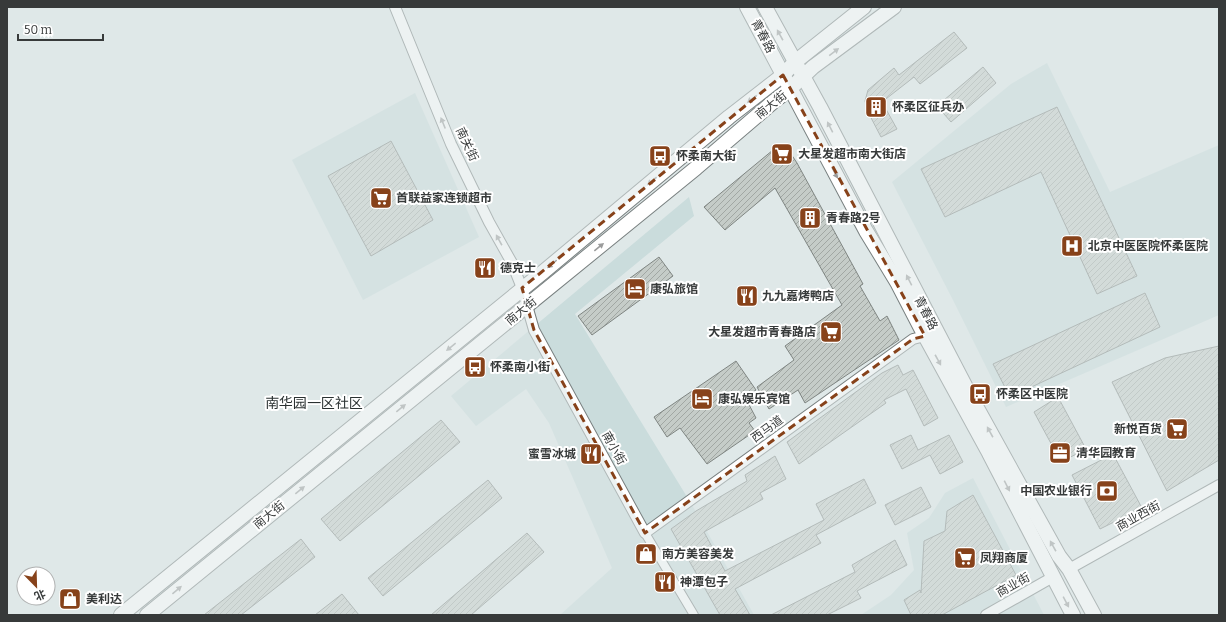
<svg xmlns="http://www.w3.org/2000/svg" width="1226" height="622" font-family="Bitter,'Noto Sans SC',serif">
	<style>
		.built { fill: #cadcdc }
		.building { fill: url(#building-hatch); stroke: #7f8582 }
		.lines { fill: none; stroke-linecap: round; stroke-linejoin: round }
		.pedestrian-casing { stroke: #798080; stroke-width: 10 }
		.minor-casing { stroke: #798080; stroke-width: 12 }
		.secondary-casing { stroke: #798080; stroke-width: 16 }
		.pedestrian { stroke: #fff; stroke-width: 8 }
		.minor { stroke: #fff; stroke-width: 10 }
		.secondary { stroke: #fff; stroke-width: 14 }
		.oneway { fill: #9b9c9c }
		.marked { fill: none; stroke: #87421a; stroke-width: 3; stroke-dasharray: 8 5; stroke-linejoin: round }
		.labels { text-anchor: middle; dominant-baseline: central; stroke-width: 4; stroke-linejoin: round; paint-order: stroke }
		.street-label { font-size: 12px; fill: #373a3a; stroke: #fff }
		.poi-label { font-size: 12px; font-weight: bold; fill: #373a3a; stroke: #fff; text-anchor: start }
		.quarter-label { font-size: 14px; fill: #2a3131; stroke: #fff }
	</style>
	<defs>
		<pattern id="building-hatch" width="6" height="6" patternUnits="userSpaceOnUse"><rect width="6" height="6" fill="#c5ccc8"/><path d="M-1 1l2-2M0 6l6-6M5 7l2-2" fill="none" stroke="#a1a7a3"/></pattern>
	</defs>
	<rect width="100%" height="100%" fill="#dfe8e8"/>
	<g class="built">
		<path d="M1047 63 1110 192 1219 145V315L1006 407 953 300 892 182 1011 84Z"/>
		<path d="M415 93 479 237 363 300 292 160Z"/>
		<path d="M689 197 694 216 575 314 692 505 754 615H560L612 568 549 423 526 389 476 426 451 396Z"/>
		<path d="M973 478 1044 615H861L891 595 914 570 907 533 929 518 945 493Z"/>
	</g>
	<g class="building">
		<path d="M954 32 967 48 920 84 914 77 882 102 897 129 881 137 868 112 865 101 868 90 894 68 899 75Z"/>
		<path d="M983 67 996 83 951 122 937 106Z"/>
		<path d="M1057 107 1137 276 1097 294 1041 172 945 217 921 169Z"/>
		<path d="M391 141 433 220 371 256 328 176Z"/>
		<path d="M781 147 789 151 797 163 863 284 860 286 880 321 887 316 899 340 805 403 798 390 769 409 757 387 794 360 785 346 842 305 775 188 725 230 704 207 773 150Z"/>
		<path d="M659 257 673 276 592 335 578 316Z"/>
		<path d="M1145 293 1160 327 1010 397 993 364Z"/>
		<path d="M1219 346V460L1167 491 1112 382 1165 358Z"/>
		<path d="M736 361 756 390 745 397 756 418 749 423 755 431 707 464 680 428 667 437 654 417Z"/>
		<path d="M898 365 903 375 913 370 938 418 924 426 906 389 884 400 886 403 799 464 787 442 882 373Z"/>
		<path d="M1058 397 1086 449 1061 462 1034 412Z"/>
		<path d="M441 420 460 442 340 541 321 519Z"/>
		<path d="M911 435 918 450 949 435 963 462 940 474 930 455 902 469 890 445Z"/>
		<path d="M1113 454 1142 508 1100 529 1072 475Z"/>
		<path d="M775 456 786 479 760 493 763 499 704 532 725 571 824 520 816 504 864 479 876 503 816 535 821 543 735 589 750 615H720L671 529 696 511 747 481 745 475Z"/>
		<path d="M488 480 502 498 383 596 368 578Z"/>
		<path d="M921 487 931 507 895 525 885 505Z"/>
		<path d="M973 495 1016 575 942 615H911L904 600 920 590 921 593 924 541 945 531 947 511Z"/>
		<path d="M527 533 544 552 471 615H431Z"/>
		<path d="M301 539 315 557 241 615H204Z"/>
		<path d="M895 540 907 565 857 591 861 598 827 615H771L855 572 852 565Z"/>
		<path d="M342 594 359 615H315Z"/>
	</g>
	<g class="lines">
		<g class="pedestrian-casing">
			<path id="pedestrian" d="M645 533 694 615"/>
		</g>
		<g class="minor-casing">
			<g id="minor">
				<path d="M395 7 451 144 489 222 512 263 522 288 534 330 645 533 913 339 925 336"/>
				<path d="M1069 569 1219 485"/>
				<path d="M986 615 1053 577"/>
			</g>
		</g>
		<g class="secondary-casing">
			<g id="secondary">
				<path d="M747 7 866 231 897 282 925 336 989 453 1073 615"/>
				<path d="M765 7 820 107 972 399 1059 556 1069 569 1094 615"/>
				<path d="M121 615 542 273 729 117 783 75 795 62 864 7"/>
				<path d="M147 615 696 168 773 102 790 89 813 67 894 7"/>
			</g>
		</g>
		<use href="#pedestrian" class="pedestrian"/>
		<use href="#minor" class="minor"/>
		<use href="#secondary" class="secondary"/>
	</g>
	<defs><path id="oneway-solid" d="M-6-.8H1V-3.2L6.5 0L1 3.2V.8H-6Z"/></defs>
	<g class="oneway">
		<use href="#oneway-solid" transform="translate(780 35) rotate(-119)"/>
		<use href="#oneway-solid" transform="translate(834 52) rotate(-37)"/>
		<use href="#oneway-solid" transform="translate(752 99) rotate(142)"/>
		<use href="#oneway-solid" transform="translate(443 123) rotate(-112)"/>
		<use href="#oneway-solid" transform="translate(830 127) rotate(-117)"/>
		<use href="#oneway-solid" transform="translate(835 173) rotate(62)"/>
		<use href="#oneway-solid" transform="translate(652 181) rotate(140)"/>
		<use href="#oneway-solid" transform="translate(499 240) rotate(-119)"/>
		<use href="#oneway-solid" transform="translate(599 247) rotate(-39)"/>
		<use href="#oneway-solid" transform="translate(552 264) rotate(140)"/>
		<use href="#oneway-solid" transform="translate(909 280) rotate(-117)"/>
		<use href="#oneway-solid" transform="translate(451 347) rotate(141)"/>
		<use href="#oneway-solid" transform="translate(938 360) rotate(61)"/>
		<use href="#oneway-solid" transform="translate(401 408) rotate(-39)"/>
		<use href="#oneway-solid" transform="translate(990 432) rotate(-119)"/>
		<use href="#oneway-solid" transform="translate(1007 486) rotate(63)"/>
		<use href="#oneway-solid" transform="translate(300 490) rotate(-39)"/>
		<use href="#oneway-solid" transform="translate(1053 546) rotate(-119)"/>
		<use href="#oneway-solid" transform="translate(177 590) rotate(-40)"/>
		<use href="#oneway-solid" transform="translate(1066 602) rotate(62)"/>
	</g>
	<path d="M0 0H1226V622H0ZM783 75 925 336 913 339 645 533 534 330 522 288Z" fill="#dfe8e8" fill-opacity=".55" fill-rule="evenodd"/>
	<path class="marked" d="M783 75 925 336 913 339 645 533 534 330 522 288Z"/>
	<defs>
		<g id="building-square" transform="scale(1.15)"><rect x="-9" y="-9" width="18" height="18" rx="4" fill="#87421a" stroke="#fff"/><path d="M-4-6H4V6H1V3H-1V6H-4ZM-2.5-4.3h1.7v1.8h-1.7ZM.8-4.3h1.7v1.8H.8ZM-2.5-1h1.7V.8h-1.7ZM.8-1h1.7V.8H.8Z" fill="#fff"/></g>
		<g id="supermarket-square" transform="scale(1.15)"><rect x="-9" y="-9" width="18" height="18" rx="4" fill="#87421a" stroke="#fff"/><path d="M-6-5.5h2.5l.6 2H6L4.5 2H-2.5L-4.4-4H-6ZM-1.5 3.2a1.3 1.3 0 1 0 .1 0ZM3 3.2a1.3 1.3 0 1 0 .1 0Z" fill="#fff"/></g>
		<g id="bus-square" transform="scale(1.15)"><rect x="-9" y="-9" width="18" height="18" rx="4" fill="#87421a" stroke="#fff"/><path d="M-5-6H5V4H4V6H2V4H-2V6H-4V4H-5ZM-3.5-4V0h7V-4ZM-3.5 1.2v1.5H-2V1.2ZM2 1.2v1.5H3.5V1.2Z" fill="#fff"/></g>
		<g id="hospital-square" transform="scale(1.15)"><rect x="-9" y="-9" width="18" height="18" rx="4" fill="#87421a" stroke="#fff"/><path d="M-5-5h3v3.5h4V-5h3V5h-3V1.5h-4V5h-3Z" fill="#fff"/></g>
		<g id="restaurant-square" transform="scale(1.15)"><rect x="-9" y="-9" width="18" height="18" rx="4" fill="#87421a" stroke="#fff"/><path d="M-5-6h1v4h1v-4h1v4h1v-4h1v5L-1.5 .5V6h-2V.5L-5-1ZM5-6V6H3V1.5H1.5Q1.5-4 5-6Z" fill="#fff"/></g>
		<g id="hotel-square" transform="scale(1.15)"><rect x="-9" y="-9" width="18" height="18" rx="4" fill="#87421a" stroke="#fff"/><path d="M-6-4.5h1.5V1H6V5H4.5V3h-9V5H-6ZM-4 0a1.8 1.8 0 1 1 3.6 0ZM.5 0V-2.5h3Q6-2.5 6 0Z" fill="#fff"/></g>
		<g id="office-square" transform="scale(1.15)"><rect x="-9" y="-9" width="18" height="18" rx="4" fill="#87421a" stroke="#fff"/><path d="M-6-3h4V-5.5h4V-3h4V5H-6ZM-1-4.5V-3h2v-1.5ZM-6 0V1H6V0Z" fill="#fff"/></g>
		<g id="bank-square" transform="scale(1.15)"><rect x="-9" y="-9" width="18" height="18" rx="4" fill="#87421a" stroke="#fff"/><path d="M-6-4H6V4H-6ZM0-2.3a2.3 2.3 0 1 0 0 4.6a2.3 2.3 0 1 0 0-4.6Z" fill="#fff"/></g>
		<g id="shop-square" transform="scale(1.15)"><rect x="-9" y="-9" width="18" height="18" rx="4" fill="#87421a" stroke="#fff"/><path d="M-5-2.5h2.3a2.7 3.5 0 0 1 5.4 0H5L5.5 6h-11ZM-1.5-2.5h3a1.5 2.3 0 0 0-3 0Z" fill="#fff"/></g>
	</defs>
	<g fill-rule="evenodd">
		<use href="#building-square" x="876" y="107"/>
		<use href="#supermarket-square" x="782" y="154"/>
		<use href="#bus-square" x="660" y="156"/>
		<use href="#supermarket-square" x="381" y="198"/>
		<use href="#building-square" x="810" y="218"/>
		<use href="#hospital-square" x="1072" y="246"/>
		<use href="#restaurant-square" x="485" y="268"/>
		<use href="#hotel-square" x="635" y="289"/>
		<use href="#restaurant-square" x="747" y="296"/>
		<use href="#supermarket-square" x="831" y="332"/>
		<use href="#bus-square" x="475" y="367"/>
		<use href="#bus-square" x="980" y="394"/>
		<use href="#hotel-square" x="702" y="399"/>
		<use href="#supermarket-square" x="1177" y="429"/>
		<use href="#office-square" x="1060" y="453"/>
		<use href="#restaurant-square" x="591" y="454"/>
		<use href="#bank-square" x="1107" y="491"/>
		<use href="#shop-square" x="646" y="554"/>
		<use href="#supermarket-square" x="965" y="558"/>
		<use href="#restaurant-square" x="665" y="582"/>
		<use href="#shop-square" x="70" y="599"/>
	</g>
	<g class="labels">
		<g class="street-label">
			<text transform="translate(763 36) rotate(62)">青春路</text>
			<text transform="translate(771 105) rotate(-39)">南大街</text>
			<text transform="translate(467 144) rotate(65)">南关街</text>
			<text transform="translate(521 311) rotate(-40)">南大街</text>
			<text transform="translate(926 313) rotate(63)">青春路</text>
			<text transform="translate(767 429) rotate(-36)">西马道</text>
			<text transform="translate(614 448) rotate(61)">南小街</text>
			<text transform="translate(269 515) rotate(-39)">南大街</text>
			<text transform="translate(1138 516) rotate(-29)">商业西街</text>
			<text transform="translate(1013 585) rotate(-29)">商业街</text>
		</g>
		<g class="poi-label">
			<text x="892" y="107">怀柔区征兵办</text>
			<text x="798" y="154">大星发超市南大街店</text>
			<text x="676" y="156">怀柔南大街</text>
			<text x="396" y="198">首联益家连锁超市</text>
			<text x="826" y="218">青春路2号</text>
			<text x="1088" y="246">北京中医医院怀柔医院</text>
			<text x="500" y="268">德克士</text>
			<text x="650" y="289">康弘旅馆</text>
			<text x="762" y="296">九九嘉烤鸭店</text>
			<text x="816" y="332" text-anchor="end">大星发超市青春路店</text>
			<text x="490" y="367">怀柔南小街</text>
			<text x="996" y="394">怀柔区中医院</text>
			<text x="718" y="399">康弘娱乐宾馆</text>
			<text x="1162" y="429" text-anchor="end">新悦百货</text>
			<text x="1076" y="453">清华园教育</text>
			<text x="576" y="454" text-anchor="end">蜜雪冰城</text>
			<text x="1092" y="491" text-anchor="end">中国农业银行</text>
			<text x="662" y="554">南方美容美发</text>
			<text x="980" y="558">凤翔商厦</text>
			<text x="680" y="582">神潭包子</text>
			<text x="86" y="599">美利达</text>
		</g>
		<g class="quarter-label">
			<text x="314" y="403">南华园一区社区</text>
		</g>
	</g>
	<rect width="1226" height="622" fill="none" stroke="#373a3a" stroke-width="16"/>
	<g transform="translate(36 586) rotate(157)"><circle r="19" fill="#ffffff" stroke="#afb0b0"/>
	<path d="M0-3L7 15L0 10L-7 15Z" fill="#87421a"/>
	<text y="-6" font-size="11" font-weight="bold" text-anchor="middle" fill="#373a3a">北</text>
	</g>
	<path d="M18 34v6h85v-6" fill="none" stroke="#373a3a" stroke-width="2"/>
	<text x="24" y="34" font-size="12" fill="#373a3a" stroke="#ffffff" stroke-width="3" paint-order="stroke">50 m</text>
</svg>
